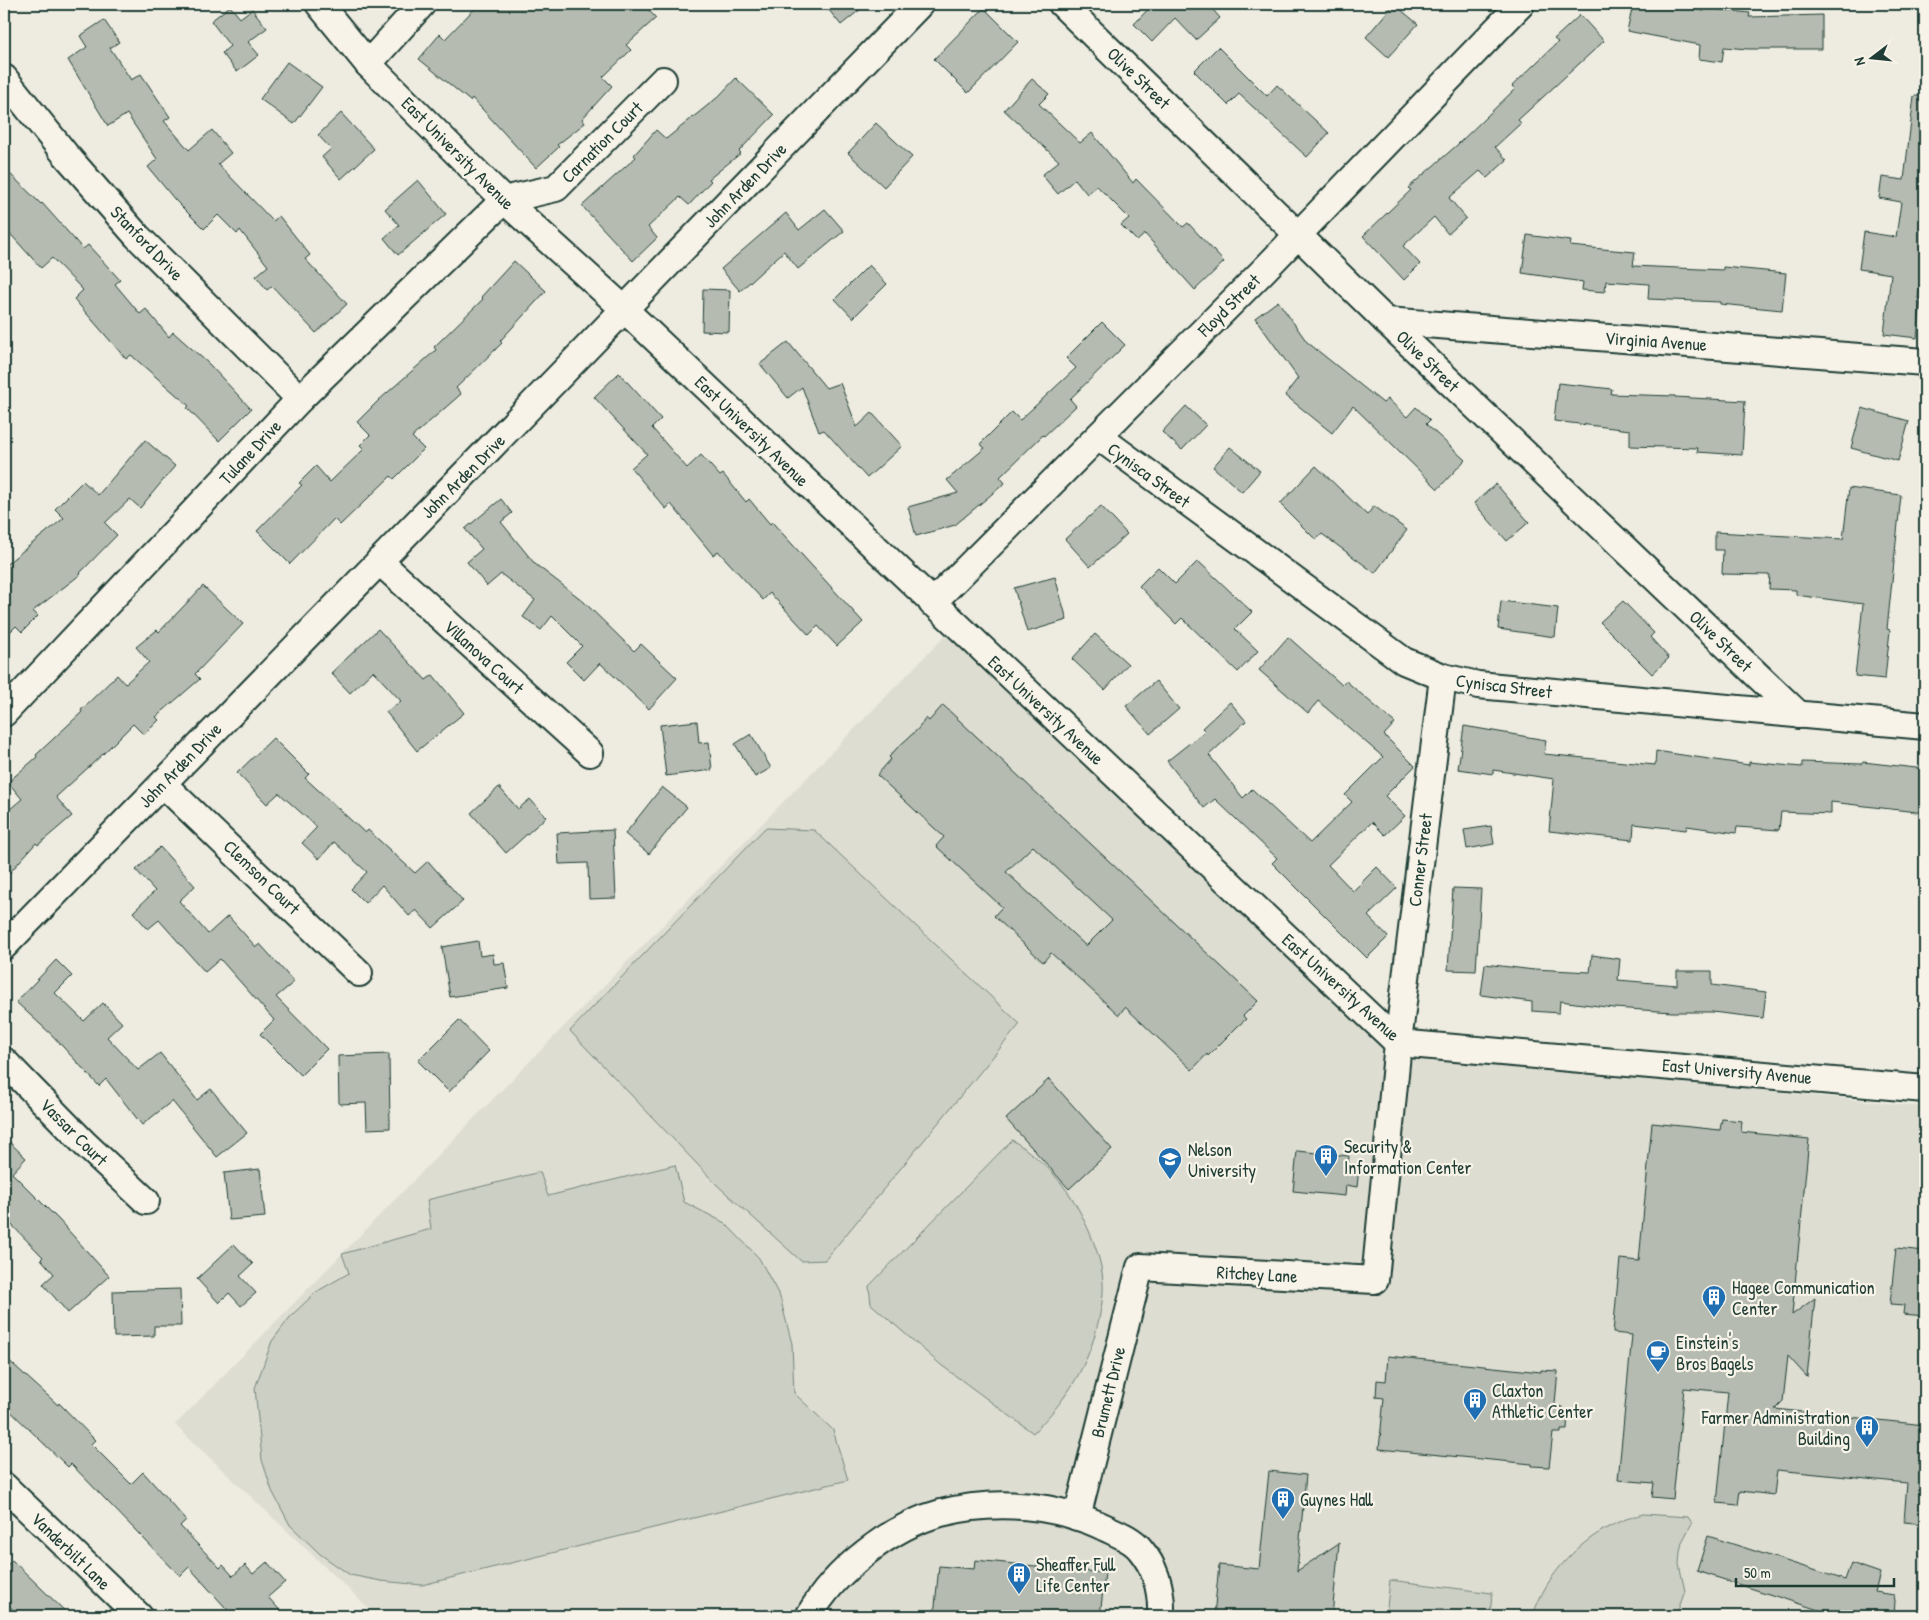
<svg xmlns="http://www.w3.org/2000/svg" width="1929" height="1620" font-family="'Patrick Hand',sans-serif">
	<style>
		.built { fill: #ddddd2 }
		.green { fill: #cccfc4; stroke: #76867c }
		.building { fill: #b5bbb0; stroke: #1f3d34; fill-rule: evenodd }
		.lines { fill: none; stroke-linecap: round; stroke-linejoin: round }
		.minor-casing { stroke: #1f3d34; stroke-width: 30 }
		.minor { stroke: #f7f3e8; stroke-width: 26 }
		.labels { text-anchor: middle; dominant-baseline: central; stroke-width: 4.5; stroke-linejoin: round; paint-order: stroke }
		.street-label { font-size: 18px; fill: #1f3d34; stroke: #f7f3e8 }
		.poi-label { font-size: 18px; fill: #1f3d34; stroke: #f7f3e8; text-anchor: start }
	</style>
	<rect width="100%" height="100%" fill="#eeece1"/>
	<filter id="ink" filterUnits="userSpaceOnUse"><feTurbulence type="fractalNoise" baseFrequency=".02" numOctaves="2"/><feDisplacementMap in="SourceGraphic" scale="10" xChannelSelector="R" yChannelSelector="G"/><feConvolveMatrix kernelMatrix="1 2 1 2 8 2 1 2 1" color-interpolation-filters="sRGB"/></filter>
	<g filter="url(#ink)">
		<path class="built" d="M948 633 1401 1053 1925 1107V1616H377L175 1425Z"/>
		<g class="green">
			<path d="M765 828 814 830 1020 1024 825 1260 801 1261 717 1185 570 1031Z"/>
			<path d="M1012 1140C1044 1160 1068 1186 1084 1220 1093 1239 1102 1261 1103 1282 1104 1298 1100 1315 1096 1331 1085 1372 1063 1403 1033 1433L941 1365 871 1304 869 1286Z"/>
			<path d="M675 1165 684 1202 725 1223 759 1258 780 1297 792 1344 794 1393 833 1430 848 1480 422 1585 381 1581 350 1575 320 1554 290 1525 272 1491 262 1460 255 1388 272 1341 291 1316 316 1292 349 1273 342 1254 431 1229 427 1200 540 1172 548 1196Z"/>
			<path d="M1643 1514 1688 1517 1692 1523 1682 1542 1680 1552 1679 1564 1685 1591 1676 1616H1533C1545 1575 1581 1538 1621 1521 1628 1518 1636 1516 1643 1514Z"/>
			<path d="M1390 1580 1492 1593 1490 1616H1386Z"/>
		</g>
		<g class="building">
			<path d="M479 4H643L656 18 626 45 631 50 603 77 612 86 582 119 585 123 557 145 559 147 536 168 472 98 470 101 419 59 440 34 445 39Z"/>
			<path d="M824 4H867L841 25Z"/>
			<path d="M1153 4H1208L1220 18 1196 40 1175 18 1152 42 1134 24Z"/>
			<path d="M1394 4 1418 24 1388 57 1366 37Z"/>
			<path d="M1633 4H1668L1704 11V8L1750 13 1749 17 1822 15V49H1748L1724 47 1722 62 1699 59 1700 45 1627 31Z"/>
			<path d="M230 6 240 18 252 9 267 28 248 42 259 55 237 72 222 53 230 46 211 21Z"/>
			<path d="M984 8 1018 42 968 93 934 59Z"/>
			<path d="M1580 15 1604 41 1518 120 1521 123 1495 147 1507 160 1487 178 1480 171 1449 198 1466 218 1448 234 1434 217 1403 246 1420 264 1404 280 1363 236 1411 190 1408 188 1456 146 1515 89 1512 86 1558 42 1554 39Z"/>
			<path d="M104 20 119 42 110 48 131 80 141 74 170 117 164 121 189 150 212 130 231 153 218 164 273 221 279 216 310 255 305 259 347 304 316 333 272 286 267 290 256 276 268 266 240 230 237 234 218 215 204 229 175 200 148 167 157 159 127 114 108 126 68 60 87 47 80 36Z"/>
			<path d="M1218 47 1267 96 1277 85 1329 133 1307 157 1239 94 1228 105 1194 71Z"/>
			<path d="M287 62 322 87 294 124 260 99Z"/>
			<path d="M736 78 774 115 739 151 741 153 709 179 711 181 689 205 680 197 648 227 657 238 633 261 582 206 636 157 634 155 656 130 666 139 718 97Z"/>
			<path d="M1032 79 1049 94 1039 104 1080 143 1092 133 1133 183 1136 179 1183 227 1188 223 1224 262 1195 290 1145 234 1137 241 1121 225 1129 218 1097 186 1087 194 1075 179 1058 194 1042 175 1059 161 1004 110Z"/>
			<path d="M1914 96H1925V222L1923 241H1925V247L1918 299H1921L1917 338 1884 334 1891 274 1859 269 1864 232 1896 237 1901 202 1879 198 1882 177 1904 180Z"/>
			<path d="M341 113 374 149 341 179 322 157 331 149 318 135Z"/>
			<path d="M876 123 912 157 884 187 848 153Z"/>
			<path d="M4 168 41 204 42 203 83 249 88 245 120 280 115 284 140 314 146 309 169 337 173 332 209 364 251 409 219 441 187 408 189 406 131 355 126 359 74 299 83 290 52 258 41 268 4 227Z"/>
			<path d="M418 180 446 214 398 255 384 238 399 225 385 209Z"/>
			<path d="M825 209 844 231 798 269 784 251 740 291 721 269 786 213 799 230Z"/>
			<path d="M1527 235 1571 241 1570 246 1635 252 1633 266 1723 270V267L1786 273 1782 310 1720 304V302L1648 299 1649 284 1606 281 1605 292 1582 290 1583 282 1522 273Z"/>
			<path d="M514 261 546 291 500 341 502 343 456 388 461 394 412 437 424 449 394 479 391 476 340 525 334 519 290 564 257 531 302 485 299 483 316 466 330 482 364 449 360 445 370 435 357 422 379 400 436 350 434 347 483 299 481 297Z"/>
			<path d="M869 265 887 284 853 318 835 299Z"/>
			<path d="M703 289 730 290 729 332 702 331Z"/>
			<path d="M1278 301 1307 342 1383 403 1388 399 1407 417 1416 407 1430 420 1426 424 1465 460 1438 489 1353 406 1332 433 1285 395 1298 378 1255 318Z"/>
			<path d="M1102 322 1125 345 1070 399 1076 406 1044 436 1043 435 1000 477 1005 483 955 525 916 536 908 507 958 493 947 480 985 448 980 444 1012 412 1020 420 1076 368 1066 358Z"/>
			<path d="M788 342 826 388 840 383 857 427 872 413 902 446 867 478 824 430 819 432 802 387 788 398 760 364Z"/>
			<path d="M619 373 661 419 652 428 687 468 701 455 720 476 723 474 746 502 749 499 770 524 772 522 863 622 837 646 818 626 809 635 770 593 763 600 718 551 713 555 671 504 666 509 631 468 647 454 594 397Z"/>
			<path d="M1558 383 1612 389 1611 394 1675 396V397L1745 401 1742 455 1697 452 1698 448 1630 446V430L1554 421Z"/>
			<path d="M1186 406 1206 425 1182 450 1162 432Z"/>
			<path d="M1862 408 1909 421 1898 461 1851 448Z"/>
			<path d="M145 440 175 466 140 508 130 499 105 523 117 535 80 573 81 574 33 611 38 616 22 632 16 626 4 638V566L64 518 55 509 83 481 98 495Z"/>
			<path d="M1230 447 1260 471 1242 492 1213 467Z"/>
			<path d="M1316 466 1367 515 1374 506 1407 530 1375 573 1322 534 1316 540 1280 504Z"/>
			<path d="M1496 484 1529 522 1507 541 1474 503Z"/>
			<path d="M1849 488 1901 495 1887 629 1890 630 1885 679 1855 676 1863 604 1796 595V590L1769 589 1770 575 1722 574 1723 550H1715V532L1843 539Z"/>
			<path d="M501 499 512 513 501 522 535 564 582 600 634 651 641 644 677 678 649 709 600 663 584 680 566 662 582 646 552 616 541 630 523 617 535 600 501 574 487 586 467 562 482 549 465 529Z"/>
			<path d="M1101 506 1127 534 1090 567 1065 539Z"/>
			<path d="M1198 561 1252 612 1235 629 1258 651 1238 672 1182 618 1176 624 1139 586 1158 567 1175 584Z"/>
			<path d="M1055 577 1067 620 1027 632 1014 588Z"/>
			<path d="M203 586 243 624 195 674 200 679 156 717 159 720 144 735 133 724 103 754 56 797 72 816 38 845 36 843 4 879V814L22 799 8 782 37 757 36 755 82 712 81 710 117 675 125 684 149 662 136 647 157 630 159 632Z"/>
			<path d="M1501 601 1558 608 1555 637 1498 629Z"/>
			<path d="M1623 601 1654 633 1650 637 1669 658 1652 674 1600 622Z"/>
			<path d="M378 629 426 680 433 675 464 713 417 751 386 712 401 701 373 671 350 693 331 673Z"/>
			<path d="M1095 634 1128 664 1105 690 1072 659Z"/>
			<path d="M1288 637 1342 685 1346 681 1395 723 1384 735 1415 766 1385 796 1405 816 1385 835 1372 822 1328 865 1353 891 1377 867 1397 888 1368 916 1388 937 1367 958 1272 863 1277 858 1215 799 1204 808 1167 761 1205 731 1202 728 1230 702 1246 721 1209 755 1243 798 1252 789 1310 843 1352 802 1345 795 1383 757 1318 701 1308 713 1259 670Z"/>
			<path d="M1156 681 1179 709 1150 734 1126 706Z"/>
			<path d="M943 705 1258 1001 1243 1016 1246 1019 1238 1026 1208 1056 1207 1054 1192 1070 1125 1007 1119 1015 1051 953 1043 962 994 916 1002 907 936 846 944 837 877 775 891 759 889 757 897 748 918 729 926 718 929 721ZM1033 846 1112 920 1086 946 1006 872Z"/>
			<path d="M697 721 699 743 709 742 712 770 666 776 660 725Z"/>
			<path d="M1464 726 1546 740 1544 754 1655 765 1656 751 1749 765V762L1802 767V762L1862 764 1863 762 1925 769V813L1831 802V814L1781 812 1779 830 1737 827 1736 833 1687 826 1686 830 1634 824 1633 840 1549 831 1554 779 1493 770V774L1458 769Z"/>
			<path d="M751 734 771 768 755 777 735 744Z"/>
			<path d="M273 738 309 774 305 778 365 833 368 830 415 873 428 861 463 901 433 928 416 910 409 916 382 885 365 903 351 889 367 872 334 842 319 859 302 843 317 827 279 793 267 804 237 773Z"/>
			<path d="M499 787 518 809 530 799 546 817 506 853 471 813Z"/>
			<path d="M662 787 687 807 649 854 625 834Z"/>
			<path d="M1491 826 1494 844 1467 849 1464 830Z"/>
			<path d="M613 830 616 898 589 899 588 863 559 864 557 833Z"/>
			<path d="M160 847 195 886 179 901 208 934 228 916 256 947 260 944 294 982 276 997 327 1049 301 1075 260 1034 274 1020 220 959 205 972 159 920 148 929 133 912 155 891 136 870Z"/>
			<path d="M1453 888 1481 889 1476 971 1448 970Z"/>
			<path d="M478 941 480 956 493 954 494 964 504 963 508 988 450 997 442 947Z"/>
			<path d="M1592 955 1620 959 1618 980 1677 985V971H1712V985L1766 992 1763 1018 1712 1012H1672L1614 1008 1560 1001 1559 1013 1532 1011V1002L1481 995 1485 964 1534 970V969L1590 972Z"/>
			<path d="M56 960 72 976 55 993 84 1021 103 1003 122 1023 107 1037 138 1070 160 1053 197 1100 211 1089 247 1133 217 1157 172 1101 142 1125 106 1079 99 1086 52 1035 16 1002Z"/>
			<path d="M459 1020 489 1051 449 1092 418 1061Z"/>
			<path d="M389 1054 390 1128 367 1129 366 1103 339 1104 338 1056Z"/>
			<path d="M1049 1079 1112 1149 1069 1189 1006 1119Z"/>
			<path d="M1722 1119 1742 1121 1741 1132 1809 1139 1792 1315 1815 1298 1807 1377 1788 1356 1783 1401 1775 1409 1925 1425V1524L1904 1522 1907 1483 1777 1470 1774 1495 1740 1491 1738 1505 1717 1503 1728 1392 1684 1388 1673 1499 1652 1497 1654 1483 1618 1480 1632 1335 1613 1333 1620 1259 1639 1261 1652 1123 1720 1130Z"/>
			<path d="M4 1137 26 1158 12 1173 59 1220 109 1276 68 1313 43 1284 54 1274 41 1259 43 1257 4 1217Z"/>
			<path d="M1297 1151 1349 1156 1348 1166 1359 1168 1357 1187 1346 1185 1345 1196 1293 1191Z"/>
			<path d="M260 1169 265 1217 229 1220 224 1173Z"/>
			<path d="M234 1244 253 1264 240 1276 256 1293 241 1306 229 1293 219 1303 197 1279Z"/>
			<path d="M1896 1248 1925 1251V1316L1903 1314 1904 1305 1890 1304Z"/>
			<path d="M180 1289 181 1326H154V1336L114 1337 113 1291Z"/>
			<path d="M4 1356 58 1405 59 1403 95 1440 91 1444 131 1484 143 1472 186 1520 180 1526 220 1568 223 1565 233 1576 245 1565 253 1574 267 1562 285 1582 268 1597 285 1616H233L189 1567 180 1576 71 1464 68 1467 4 1405Z"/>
			<path d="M1388 1356 1541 1372V1370L1558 1371 1555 1403 1556 1406 1563 1407V1411L1568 1412 1567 1430H1561V1433H1553L1549 1467 1532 1466V1464L1379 1449 1384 1398 1376 1397 1377 1380 1386 1381Z"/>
			<path d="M1269 1471 1306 1475 1297 1571 1339 1543 1332 1616H1214L1219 1565 1259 1569Z"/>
			<path d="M1708 1536 1845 1580 1851 1563 1880 1573 1875 1592 1894 1595 1895 1601 1894 1616H1828V1613L1697 1571Z"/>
			<path d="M12 1560 70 1616H20L4 1601V1569Z"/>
			<path d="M975 1560 1105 1573 1100 1616H934L939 1566 974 1569Z"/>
		</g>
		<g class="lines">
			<g class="minor-casing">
				<g id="minor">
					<path d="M319 4 368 64 504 200 624 309 1398 1043 1925 1089"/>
					<path d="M1062 4 1386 321 1799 715"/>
					<path d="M368 64 422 4"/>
					<path d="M4 78 65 154 137 236 300 399"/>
					<path d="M1386 321 1925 362"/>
					<path d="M1099 437 1404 661 1443 677 1478 685 1925 726"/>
					<path d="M379 561 590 753"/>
					<path d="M932 603 1263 271 1521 4"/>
					<path d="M4 713 300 399 504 200 556 188 663 80"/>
					<path d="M163 784 359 973"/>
					<path d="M4 946 487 451 920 4"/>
					<path d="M4 1061 85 1144 146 1201"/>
					<path d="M4 1486 139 1616"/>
					<path d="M1077 1517 1140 1267 1375 1280 1398 1043 1443 677"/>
					<path d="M809 1616C834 1571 891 1526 941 1513 996 1499 1057 1504 1108 1529 1119 1534 1133 1540 1140 1549 1156 1568 1162 1592 1161 1616"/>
				</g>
			</g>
			<use href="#minor" class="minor"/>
		</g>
	</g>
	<defs>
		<g id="building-pin" transform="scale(1.25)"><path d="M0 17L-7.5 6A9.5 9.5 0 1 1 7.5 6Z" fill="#1f6fb2" stroke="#f7f3e8"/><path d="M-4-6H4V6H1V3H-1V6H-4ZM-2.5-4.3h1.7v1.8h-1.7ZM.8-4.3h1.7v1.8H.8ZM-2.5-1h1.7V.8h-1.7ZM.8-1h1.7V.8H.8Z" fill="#fff"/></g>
		<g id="university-pin" transform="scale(1.25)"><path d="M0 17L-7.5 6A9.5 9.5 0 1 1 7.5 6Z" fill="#1f6fb2" stroke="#f7f3e8"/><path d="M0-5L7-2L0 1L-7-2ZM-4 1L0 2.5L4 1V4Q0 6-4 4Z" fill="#fff"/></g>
		<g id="cafe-pin" transform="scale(1.25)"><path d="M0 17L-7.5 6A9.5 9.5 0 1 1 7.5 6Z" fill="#1f6fb2" stroke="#f7f3e8"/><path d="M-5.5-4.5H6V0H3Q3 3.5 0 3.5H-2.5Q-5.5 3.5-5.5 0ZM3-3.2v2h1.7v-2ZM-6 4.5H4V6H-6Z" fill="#fff"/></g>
	</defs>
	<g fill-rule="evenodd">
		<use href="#building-pin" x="1326" y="1156"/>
		<use href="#university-pin" x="1170" y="1159"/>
		<use href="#building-pin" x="1714" y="1297"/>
		<use href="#cafe-pin" x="1658" y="1352"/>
		<use href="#building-pin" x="1475" y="1400"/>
		<use href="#building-pin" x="1867" y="1427"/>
		<use href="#building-pin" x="1283" y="1499"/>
		<use href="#building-pin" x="1019" y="1574"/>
	</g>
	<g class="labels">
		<g class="street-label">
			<text transform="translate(1139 78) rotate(44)">Olive Street</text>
			<text transform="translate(602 142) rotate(-45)">Carnation Court</text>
			<text transform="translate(458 153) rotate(45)">East University Avenue</text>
			<text transform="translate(745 185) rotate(-46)">John Arden Drive</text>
			<text transform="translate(147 243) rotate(46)">Stanford Drive</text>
			<text transform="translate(1229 305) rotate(-45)">Floyd Street</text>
			<text transform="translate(1656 341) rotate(4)">Virginia Avenue</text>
			<text transform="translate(1428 361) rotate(44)">Olive Street</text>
			<text transform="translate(752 431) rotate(44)">East University Avenue</text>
			<text transform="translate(250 452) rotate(-47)">Tulane Drive</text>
			<text transform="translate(1149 475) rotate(36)">Cynisca Street</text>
			<text transform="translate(463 476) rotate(-45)">John Arden Drive</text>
			<text transform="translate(1721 641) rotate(44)">Olive Street</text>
			<text transform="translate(484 657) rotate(42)">Villanova Court</text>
			<text transform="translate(1504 686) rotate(7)">Cynisca Street</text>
			<text transform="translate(1046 710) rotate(43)">East University Avenue</text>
			<text transform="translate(180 765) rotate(-46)">John Arden Drive</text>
			<text transform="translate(1420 860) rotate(-83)">Conner Street</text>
			<text transform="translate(262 877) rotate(44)">Clemson Court</text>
			<text transform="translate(1341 987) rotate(42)">East University Avenue</text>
			<text transform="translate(1737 1071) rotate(5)">East University Avenue</text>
			<text transform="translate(74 1132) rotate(45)">Vassar Court</text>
			<text transform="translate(1257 1274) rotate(3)">Ritchey Lane</text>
			<text transform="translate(1108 1392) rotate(-76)">Brumett Drive</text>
			<text transform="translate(71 1551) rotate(44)">Vanderbilt Lane</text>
		</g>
		<g class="poi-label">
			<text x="1344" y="1146">Security &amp;<tspan x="1344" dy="21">Information Center</tspan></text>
			<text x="1188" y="1149">Nelson<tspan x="1188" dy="21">University</tspan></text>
			<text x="1732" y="1287">Hagee Communication<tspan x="1732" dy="21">Center</tspan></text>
			<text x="1676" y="1342">Einstein's<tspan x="1676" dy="21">Bros Bagels</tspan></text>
			<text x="1492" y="1390">Claxton<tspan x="1492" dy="21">Athletic Center</tspan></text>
			<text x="1850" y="1417" text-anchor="end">Farmer Administration<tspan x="1850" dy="21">Building</tspan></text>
			<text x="1300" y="1499">Guynes Hall</text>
			<text x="1036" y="1564">Sheaffer Full<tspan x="1036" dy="21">Life Center</tspan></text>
		</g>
	</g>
	<rect width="1929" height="1620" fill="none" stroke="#f7f3e8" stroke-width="20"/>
	<rect x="10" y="10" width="1909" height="1600" fill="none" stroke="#1f3d34" stroke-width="2" filter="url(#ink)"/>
	<g transform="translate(1872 58) rotate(254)" stroke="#f7f3e8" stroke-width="4" paint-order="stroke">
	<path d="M0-4L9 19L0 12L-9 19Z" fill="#1f3d34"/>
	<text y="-8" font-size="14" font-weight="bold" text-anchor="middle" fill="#1f3d34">N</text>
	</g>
	<path d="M1736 1578v8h158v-8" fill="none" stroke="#1f3d34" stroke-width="2.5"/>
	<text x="1744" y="1578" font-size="15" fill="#1f3d34" stroke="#f7f3e8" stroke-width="4" paint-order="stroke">50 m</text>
</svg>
